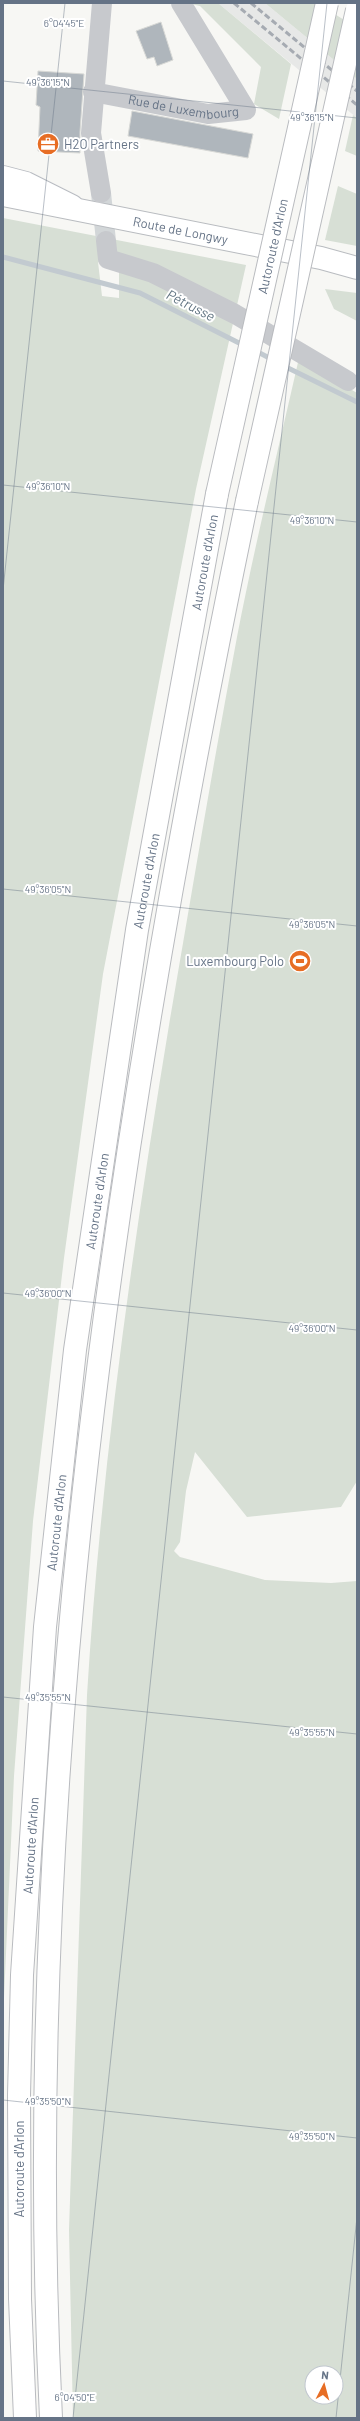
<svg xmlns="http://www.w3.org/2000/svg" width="360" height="2421" font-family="Barlow,sans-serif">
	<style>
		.built { fill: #e7e8e7 }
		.green { fill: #d7dfd5; fill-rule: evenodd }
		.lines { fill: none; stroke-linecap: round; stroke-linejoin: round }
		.stream { stroke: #c2cad0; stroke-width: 5 }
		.building { fill: #afb6bc; stroke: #d8d9d6 }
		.minor-tunnel { stroke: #d2d6d8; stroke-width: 20; stroke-dasharray: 20 10; stroke-linecap: butt }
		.secondary-casing { stroke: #b9bcc2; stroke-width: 24 }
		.primary-casing { stroke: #b9bcc0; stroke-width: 24 }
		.motorway-casing { stroke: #b9bbbf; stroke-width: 24 }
		.minor { stroke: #c7c9cd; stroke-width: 20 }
		.secondary { stroke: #fff; stroke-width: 22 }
		.primary { stroke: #fff; stroke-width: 22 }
		.motorway { stroke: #fff; stroke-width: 22 }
		.rail { stroke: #a6abb2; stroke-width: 3; stroke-dasharray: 6 3; stroke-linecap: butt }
		.motorway-bridge-casing { stroke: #b9bbbf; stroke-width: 24; stroke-linecap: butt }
		.motorway-bridge { stroke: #fff; stroke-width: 22 }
		.ticks { fill: none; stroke: #657386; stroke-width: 1; stroke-opacity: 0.45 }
		.labels { text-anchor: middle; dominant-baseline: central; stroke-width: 4; stroke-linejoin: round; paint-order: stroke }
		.street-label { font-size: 13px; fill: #657386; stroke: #fff }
		.poi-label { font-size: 13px; fill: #657386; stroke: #fff; text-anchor: start }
		.water-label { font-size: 14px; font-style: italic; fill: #617482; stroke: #fff }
		.ticks-label { font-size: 10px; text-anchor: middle; fill: #657386; stroke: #fff; stroke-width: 4; stroke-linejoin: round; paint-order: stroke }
	</style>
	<rect width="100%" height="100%" fill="#f7f7f4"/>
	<path class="built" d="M218 3H265L357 79V118Z"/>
	<g class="green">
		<path d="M187 3H218L291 64 279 119 254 104 261 67 200 6Z"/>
		<path d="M265 3H317L357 28V79Z"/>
		<path d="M353 115 357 118V156L345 151Z"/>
		<path d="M338 186 357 194V246L325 240Z"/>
		<path d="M3 218 246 265 196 489 103 974 64 1258 33 1521 14 1776 3 2020ZM98 262 119 269V298L102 296Z"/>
		<path d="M325 289 357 293V321L334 309Z"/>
		<path d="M299 358 357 393V1481L341 1507 247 1517 195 1452 186 1491 180 1542 174 1551 180 1557 265 1580 331 1583 357 1581V2418H73L69 2230 87 1695C101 1468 133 1243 170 1019 192 892 213 764 237 637 255 543 278 451 299 358ZM312 2373H336V2397H312Z"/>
	</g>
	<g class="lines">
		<g class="stream">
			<path d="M3 257 140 293 245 346"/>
			<path d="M254 350 273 360"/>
			<path d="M282 365 357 402"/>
		</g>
	</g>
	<g class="building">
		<path d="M161 22 173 60 157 66 154 57 147 59 136 31Z"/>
		<path d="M38 71 84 74 80 132V153L38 151 40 107 36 105Z"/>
		<path d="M132 111 253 134 248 158 128 136Z"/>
	</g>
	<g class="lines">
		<path class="minor-tunnel" d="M101 193 106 241"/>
		<g class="secondary-casing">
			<path id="secondary" d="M3 177 26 183 72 206"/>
		</g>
		<g class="primary-casing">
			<g id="primary">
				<path id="s2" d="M3 195 321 258 357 268"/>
			</g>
		</g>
		<g class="motorway-casing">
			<g id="motorway">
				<path id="s3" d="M25 2418 20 2299 19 2095 22 1975 45 1627 75 1350 137 930 217 494"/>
				<path d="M51 2418C19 1774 116 1130 247 501"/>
			</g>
		</g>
		<g class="minor">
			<path id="s1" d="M93 92 208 114 246 110 181 3"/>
			<path d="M101 193 91 133 102 3"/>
			<path d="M106 241 108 259 153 273 235 314 348 381"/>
		</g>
		<use href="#secondary" class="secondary"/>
		<use href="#primary" class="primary"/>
		<use href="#motorway" class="motorway"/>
		<g class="rail">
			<path d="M234 3 357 105"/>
			<path d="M251 3 357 91"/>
		</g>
		<g class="motorway-bridge-casing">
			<g id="motorway-bridge">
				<path id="s4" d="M217 494 327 3"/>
				<path d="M247 501 357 10"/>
			</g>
		</g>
		<use href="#motorway-bridge" class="motorway-bridge"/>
	</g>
	<path class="ticks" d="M3 81 357 118M3 485 357 522M3 590 65 3M3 889 357 926M3 1293 357 1330M3 1697 357 1734M3 2100 357 2138M73 2418 327 3M336 2418 357 2217"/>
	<defs>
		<g id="office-disc" transform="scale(1.15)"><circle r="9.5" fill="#e76d24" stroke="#fff"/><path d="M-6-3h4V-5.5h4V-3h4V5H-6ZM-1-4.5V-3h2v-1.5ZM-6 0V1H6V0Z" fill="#fff"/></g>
		<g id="stadium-disc" transform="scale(1.15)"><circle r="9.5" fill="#e76d24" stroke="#fff"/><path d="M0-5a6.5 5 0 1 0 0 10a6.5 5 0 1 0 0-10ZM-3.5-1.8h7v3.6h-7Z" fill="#fff"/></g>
	</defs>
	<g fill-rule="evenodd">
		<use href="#office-disc" x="48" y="144"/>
		<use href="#stadium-disc" x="300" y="961"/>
	</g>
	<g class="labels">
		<g class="street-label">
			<text stroke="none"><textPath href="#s1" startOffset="92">Rue de Luxembourg</textPath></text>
			<text stroke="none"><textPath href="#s2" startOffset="181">Route de Longwy</textPath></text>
			<text stroke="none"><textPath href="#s4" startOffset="254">Autoroute d'Arlon</textPath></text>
			<text stroke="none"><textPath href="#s3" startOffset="1869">Autoroute d'Arlon</textPath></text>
			<text stroke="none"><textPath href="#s3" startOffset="1545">Autoroute d'Arlon</textPath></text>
			<text stroke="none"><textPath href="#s3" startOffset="1221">Autoroute d'Arlon</textPath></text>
			<text stroke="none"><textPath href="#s3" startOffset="897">Autoroute d'Arlon</textPath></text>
			<text stroke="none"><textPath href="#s3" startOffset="573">Autoroute d'Arlon</textPath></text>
			<text transform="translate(19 2169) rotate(-90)">Autoroute d'Arlon</text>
		</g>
		<g class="poi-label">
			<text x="64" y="144">H2O Partners</text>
			<text x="284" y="961" text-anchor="end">Luxembourg Polo</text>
		</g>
		<g class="water-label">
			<text transform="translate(191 305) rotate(27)">Pétrusse</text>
		</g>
	</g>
	<g class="ticks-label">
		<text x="64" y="27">6°04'45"E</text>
		<text x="48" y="86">49°36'15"N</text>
		<text x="312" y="121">49°36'15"N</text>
		<text x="48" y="490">49°36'10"N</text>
		<text x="312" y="524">49°36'10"N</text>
		<text x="48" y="893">49°36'05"N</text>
		<text x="312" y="928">49°36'05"N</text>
		<text x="48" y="1297">49°36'00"N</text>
		<text x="312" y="1332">49°36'00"N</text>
		<text x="48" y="1701">49°35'55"N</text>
		<text x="312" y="1736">49°35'55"N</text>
		<text x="48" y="2105">49°35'50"N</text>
		<text x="312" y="2140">49°35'50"N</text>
		<text x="75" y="2401">6°04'50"E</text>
	</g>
	<rect width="360" height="2421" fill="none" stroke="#657386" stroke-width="8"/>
	<g transform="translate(324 2385) rotate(6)"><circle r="19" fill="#ffffff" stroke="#c1c7cf"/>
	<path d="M0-3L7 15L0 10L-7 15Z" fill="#e76d24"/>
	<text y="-6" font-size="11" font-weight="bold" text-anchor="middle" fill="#657386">N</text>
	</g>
</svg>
